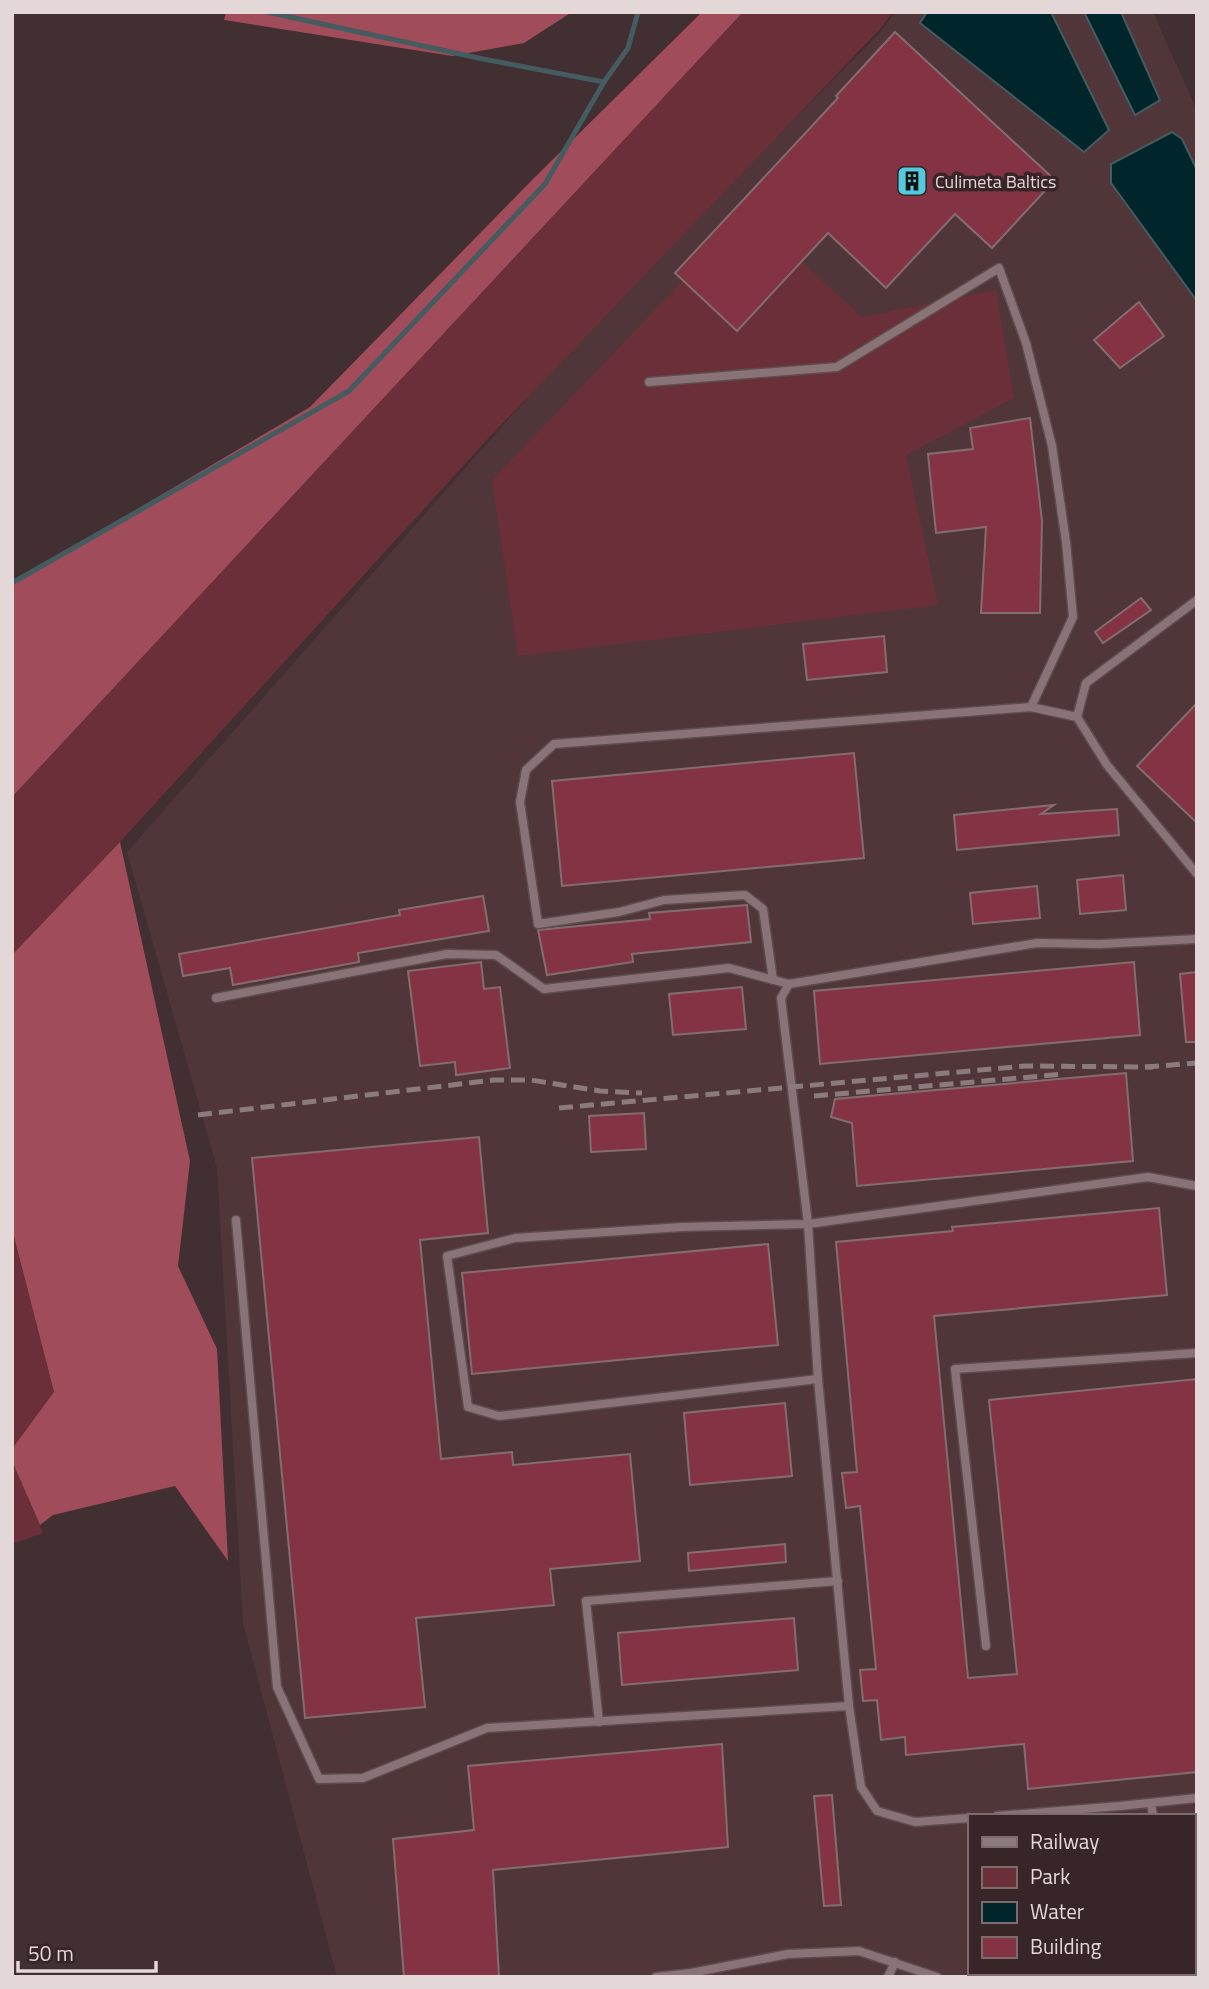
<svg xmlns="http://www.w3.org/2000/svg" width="1209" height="1989" font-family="'Titillium Web',sans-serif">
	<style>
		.built { fill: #503639; fill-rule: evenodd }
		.green { fill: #6b2f3a }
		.forest { fill: #a04c5b }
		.water { fill: #00262c; stroke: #445b60; stroke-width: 2 }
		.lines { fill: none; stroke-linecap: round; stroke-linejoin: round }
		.stream { stroke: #445b60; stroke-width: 5 }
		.building { fill: #843344; stroke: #836d70; stroke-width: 2 }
		.lane-casing { stroke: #5c4d4e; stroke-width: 11 }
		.lane { stroke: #897376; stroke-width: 8 }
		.rail { stroke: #8b7b7c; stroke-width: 5; stroke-dasharray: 14 7; stroke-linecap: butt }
		.labels { text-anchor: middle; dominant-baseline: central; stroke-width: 7; stroke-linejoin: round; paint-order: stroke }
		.poi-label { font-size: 18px; fill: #e3d7d8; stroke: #372527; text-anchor: start }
	</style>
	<rect width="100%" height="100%" fill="#422f31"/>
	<path class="built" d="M895 12H1153L1197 111V1977H337L243 1623 217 1168 127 852 618 295 880 33ZM969 1816H1193V1973H969Z"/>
	<g class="green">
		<path d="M743 12H893L880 29 485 442 120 842 12 955V797Z"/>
		<path d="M748 213 862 317 996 290 1014 398 906 455 938 605 518 656 492 480Z"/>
		<path d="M12 1229 54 1393 12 1449Z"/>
		<path d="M12 1461 43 1533 12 1544Z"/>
	</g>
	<g class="forest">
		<path d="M226 12H572L524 43 452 56 224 20Z"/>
		<path d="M702 12H743L12 797V583L310 407 532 180Z"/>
		<path d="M120 842 190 1161 178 1266 217 1349 228 1561 175 1486 53 1515 40 1525 12 1461V1449L54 1392 12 1229V955Z"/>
	</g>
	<g class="water">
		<path d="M927 12H1051L1109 130 1084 152 920 23Z"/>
		<path d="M1084 12H1121L1160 100 1135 115Z"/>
		<path d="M1172 132 1182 139 1197 170V301L1111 183V164Z"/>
	</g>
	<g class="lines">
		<g class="stream">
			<path d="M267 12 483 59 604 82 628 48 638 12"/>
			<path d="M12 583 349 391 545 184 604 82"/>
		</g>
	</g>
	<g class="building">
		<path d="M895 32 1055 180 992 248 955 214 886 288 828 233 737 331 675 273 838 98 836 96Z"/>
		<path d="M1139 302 1164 336 1120 368 1094 340Z"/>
		<path d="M1030 418 1042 521 1040 613H981L986 527 936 533 928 454 973 449 970 428Z"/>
		<path d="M1141 598 1151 610 1103 643 1095 632Z"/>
		<path d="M884 636 887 672 807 680 803 644Z"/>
		<path d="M1197 703V823L1137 766Z"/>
		<path d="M854 753 864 858 562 886 552 781Z"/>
		<path d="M1054 805 1041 814 1117 809 1119 835 957 850 954 815Z"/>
		<path d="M1123 875 1126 910 1080 914 1077 880Z"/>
		<path d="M1037 886 1040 918 973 924 970 893Z"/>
		<path d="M483 896 489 931 358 953 359 962 233 985 230 968 183 976 179 954 400 915 399 910Z"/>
		<path d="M747 905 751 942 632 954 633 962 547 975 538 930 650 919 649 913Z"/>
		<path d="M481 962 484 989 500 987 510 1068 456 1075 455 1062 420 1066 408 971Z"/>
		<path d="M1134 962 1140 1035 820 1064 814 991Z"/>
		<path d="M1197 972V1042H1186L1180 974Z"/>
		<path d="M742 987 746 1029 673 1035 669 994Z"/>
		<path d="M1126 1073 1133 1161 857 1186 852 1123 831 1117 835 1099Z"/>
		<path d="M644 1113 646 1149 591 1152 589 1116Z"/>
		<path d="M479 1137 488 1233 420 1240 441 1459 512 1452 513 1465 630 1454 640 1561 550 1569 554 1605 416 1618 425 1707 305 1718 252 1158Z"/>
		<path d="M1159 1208 1167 1295 934 1316 968 1678 1017 1674 989 1400 1197 1379V1772L1028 1789 1024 1744 906 1755 905 1737 881 1740 877 1700 863 1701 860 1670 876 1669 860 1506 846 1508 842 1473 857 1472 836 1242 953 1231 952 1227Z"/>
		<path d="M768 1244 778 1345 472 1374 462 1273Z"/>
		<path d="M785 1403 792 1476 690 1485 684 1413Z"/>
		<path d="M785 1544 786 1562 689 1571 688 1553Z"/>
		<path d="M794 1618 798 1670 622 1685 618 1633Z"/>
		<path d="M722 1744 728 1847 493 1870 499 1977H404L393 1839 474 1830 468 1766Z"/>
		<path d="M832 1795 841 1905 824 1906 814 1796Z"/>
	</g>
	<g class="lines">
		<g class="lane-casing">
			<g id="lane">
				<path d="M649 382 837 367 999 268 1026 343 1052 446 1066 542 1073 617 1031 707"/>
				<path d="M1197 600 1086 683 1077 717 1107 765 1197 874"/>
				<path d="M773 980 763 909 745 895 664 900 619 912 538 924 520 802 526 770 554 744 1031 707 1077 717"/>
				<path d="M216 998 447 954 496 955 544 989 729 968 789 984"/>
				<path d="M236 1220 277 1687 319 1779 363 1778 487 1728 849 1706"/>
				<path d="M818 1379 499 1416 468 1407 447 1256 515 1238 682 1227 808 1224 781 998 789 984 1037 943 1100 944 1197 939"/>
				<path d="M986 1646 955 1369 1197 1353"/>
				<path d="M599 1722 586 1601 838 1581"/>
				<path d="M1151 1803 1153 1816"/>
				<path d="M997 1816 1120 1806 1197 1798"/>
				<path d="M969 1818 915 1822 877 1811 861 1787 849 1706 818 1379 808 1224 1148 1177 1197 1186"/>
				<path d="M1193 1896 1197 1895"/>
				<path d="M1152 1973 1156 1977"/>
				<path d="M656 1977 691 1973 788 1954 859 1951 937 1977"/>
				<path d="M888 1977 895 1962"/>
			</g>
		</g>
		<use href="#lane" class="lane"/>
		<g class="rail">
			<path d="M1145 1067 1197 1063"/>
			<path d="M814 1096 1065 1074"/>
			<path d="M559 1108 1025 1066 1153 1067"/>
			<path d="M198 1115 494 1080H531L600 1091 642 1093"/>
		</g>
	</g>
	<defs>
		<g id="building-square" transform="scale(1.575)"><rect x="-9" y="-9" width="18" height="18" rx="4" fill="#54cade" stroke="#372527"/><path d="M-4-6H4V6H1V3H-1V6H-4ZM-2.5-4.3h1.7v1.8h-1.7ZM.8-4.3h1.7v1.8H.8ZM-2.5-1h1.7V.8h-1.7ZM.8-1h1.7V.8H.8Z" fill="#111"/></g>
	</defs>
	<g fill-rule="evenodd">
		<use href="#building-square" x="912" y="181"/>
	</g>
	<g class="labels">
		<g class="poi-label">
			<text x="935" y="181">Culimeta Baltics</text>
		</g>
	</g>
	<rect width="1209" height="1989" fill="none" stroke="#e3d7d8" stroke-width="28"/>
	<rect x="968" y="1814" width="228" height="161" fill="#372527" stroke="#7c6c6e" stroke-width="2"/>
	<rect x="982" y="1837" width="35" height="10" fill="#8b7b7c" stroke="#7c6c6e" stroke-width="2"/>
	<text x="1030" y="1849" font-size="21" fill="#e3d7d8">Railway</text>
	<rect x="982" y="1867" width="35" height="21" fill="#6b2f3a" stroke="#7c6c6e" stroke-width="2"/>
	<text x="1030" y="1884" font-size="21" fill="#e3d7d8">Park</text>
	<rect x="982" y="1902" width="35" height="21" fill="#00262c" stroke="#7c6c6e" stroke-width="2"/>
	<text x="1030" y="1919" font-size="21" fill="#e3d7d8">Water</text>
	<rect x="982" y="1937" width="35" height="21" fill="#843344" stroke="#7c6c6e" stroke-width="2"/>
	<text x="1030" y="1954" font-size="21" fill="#e3d7d8">Building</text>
	<path d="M18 1961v10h138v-10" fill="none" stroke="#e3d7d8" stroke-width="3.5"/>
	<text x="28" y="1961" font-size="21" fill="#e3d7d8" stroke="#372527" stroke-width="5" paint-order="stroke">50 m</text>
</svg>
